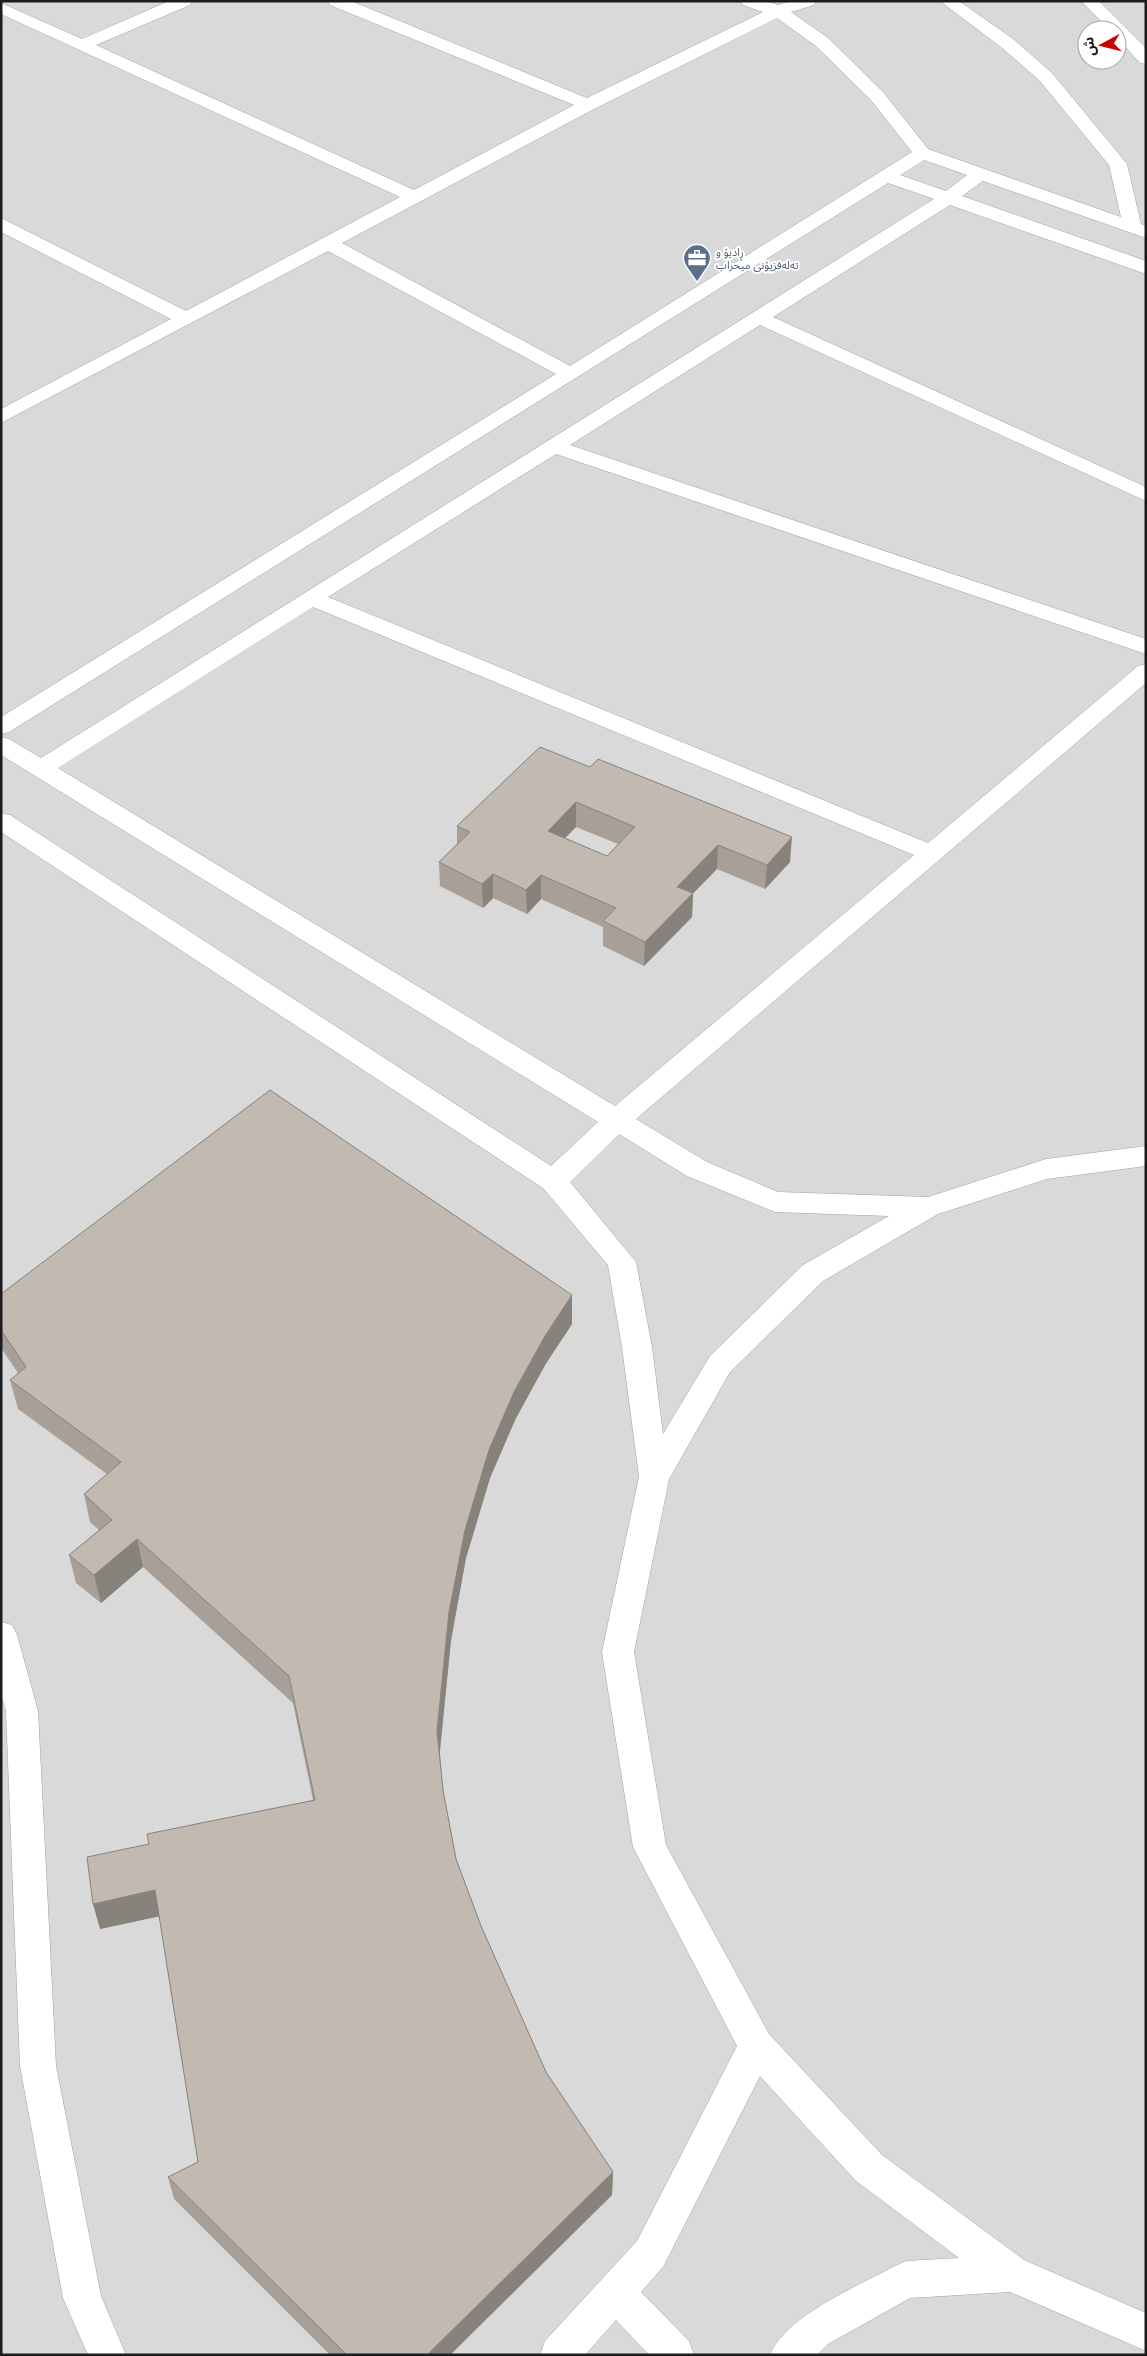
<svg xmlns="http://www.w3.org/2000/svg" width="1147" height="2356" font-family="Figtree,'Noto Sans Arabic',sans-serif">
	<style>
		.residential { fill: #dad9d9; fill-rule: evenodd }
		.lines { fill: none; stroke-linecap: round; stroke-linejoin: round }
		.minor-casing { stroke: #a3a3a3; stroke-width: 1 }
		.minor { fill: #fff; fill-rule: evenodd }
		.wall { fill: #a79f98; fill-rule: evenodd }
		.shaded-wall { fill: #88827c }
		.building { fill: #c2b9b1; stroke: #88827c; fill-rule: evenodd }
		.labels { text-anchor: middle; dominant-baseline: central; stroke-width: 4; stroke-linejoin: round; paint-order: stroke }
		.far-service-label { font-size: 11px; fill: #4e5e75; stroke: #fff; text-anchor: start }
	</style>
	<rect width="100%" height="100%" fill="#eeeae1"/>
	<path class="residential" d="M1 1H1146V2355H1ZM1087 30H1117V60H1087Z"/>
	<g class="lines">
		<g class="minor-casing">
			<g id="minor">
				<path d="M169 1H192L190 5 96 45 414 190 574 105 330 5 328 1H351L587 98 763 12 743 5 741 1H766L778 5 791 1H816L814 5 791 12 828 38 883 92 928 149 1121 217 1109 165 1040 81 1001 47 940 1H959L1013 39 1052 73 1127 164 1141 224 1146 226V238L983 181 962 196 1146 261V274L950 205 773 317 1146 487V501L760 325 570 445 1146 639V654L556 454 328 597 928 843 1138 666 1146 664V683L636 1119 707 1162 778 1192 928 1197 1046 1159 1146 1146V1166L1047 1179 938 1214 823 1281 730 1372 669 1479 634 1652 666 1845 769 2034 882 2155 1024 2260 1146 2313V2351L1010 2292 910 2298 828 2344 817 2355H770C786 2316 856 2287 893 2267L906 2261 959 2258 856 2181 760 2076 663 2267 641 2292 689 2341 694 2355H649L616 2320 585 2355H540L545 2341 637 2241 737 2046 633 1847 602 1652 639 1477 622 1347 608 1265 543 1188 1 832V813L10 815 551 1166 598 1122 1 755V737L9 739 41 758 934 199 888 183 9 732 1 734V717L556 374 328 251 1 423V409L171 319 1 232V218L186 311 400 197 1 14V3L82 39ZM777 18 816 46 871 100 912 152 570 366 342 243 594 109ZM924 160 967 175 946 191 900 175ZM313 607 914 855 615 1106 58 768ZM619 1134 687 1176 775 1212 889 1216 803 1265 710 1356 663 1434 652 1347 636 1262 570 1182Z"/>
				<path d="M1081 1H1099L1146 48V64L1140 63 1117 37V30H1110Z"/>
				<path d="M1 1622 12 1625 17 1635 38 1711 56 2066 101 2296 126 2355H88L63 2298 20 2066 6 1711 1 1694Z"/>
			</g>
		</g>
		<use href="#minor" class="minor"/>
	</g>
	<g class="wall">
		<path d="M540 747 790 862 765 889 717 869 693 893 692 917 644 966 603 946V927L541 899 527 914 493 898 483 908 440 886 439 862 457 844V826ZM576 827 618 844 607 856 565 838Z"/>
		<path d="M1 1294 572 1295V1324L545 1365 515 1420 490 1478 466 1558 451 1640 440 1753 443 1790 456 1859 481 1926 546 2072 613 2172 612 2195 450 2355H330L174 2199 168 2177 198 2162 159 1916 100 1929 149 1844 313 1800 293 1703 143 1567 101 1603 76 1583 69 1555 99 1530 90 1522 84 1494 107 1474 18 1409 10 1380 18 1373 1 1348Z"/>
	</g>
	<g class="shaded-wall">
		<path d="M576 802V827L548 855V831Z"/>
		<path d="M792 837 790 862 765 889 767 865Z"/>
		<path d="M718 845 717 869 676 911 677 887Z"/>
		<path d="M493 874V898L483 908 482 884Z"/>
		<path d="M541 875V899L527 914 526 890Z"/>
		<path d="M693 893 692 917 644 966 645 942Z"/>
		<path d="M572 1295V1324L545 1365 515 1420 490 1478 466 1558 451 1640 439 1757 437 1731 449 1612 465 1530 489 1450 514 1392 545 1336Z"/>
		<path d="M137 1539 143 1567 101 1603 94 1575Z"/>
		<path d="M155 1890 161 1916 100 1929 93 1904Z"/>
		<path d="M613 2172 612 2195 450 2355H427Z"/>
	</g>
	<g class="building">
		<path d="M540 747 590 767 598 759 792 837 767 865 718 845 677 887 693 893 645 942 603 921 616 908 541 875 526 890 493 874 482 884 439 862 470 832 457 826ZM576 802 635 827 607 856 548 831Z"/>
		<path d="M270 1090 572 1295 545 1336 514 1392 489 1450 465 1530 449 1612 437 1731 443 1790 456 1859 481 1926 546 2072 613 2172 427 2355H347L168 2177 198 2162 155 1890 93 1904 87 1857 149 1844 147 1834 315 1800 289 1676 137 1539 94 1575 69 1555 112 1520 84 1494 121 1462 10 1380 26 1367 1 1330V1294Z"/>
	</g>
	<defs>
		<g id="office-pin" transform="scale(1.4375)"><path d="M0 17L-7.5 6A9.5 9.5 0 1 1 7.5 6Z" fill="#5c6f8a" stroke="#fff"/><path d="M-6-3h4V-5.5h4V-3h4V5H-6ZM-1-4.5V-3h2v-1.5ZM-6 0V1H6V0Z" fill="#fff"/></g>
	</defs>
	<g fill-rule="evenodd">
		<use href="#office-pin" x="697" y="258"/>
	</g>
	<g class="labels">
		<g class="far-service-label">
			<text x="716" y="252">ڕادیۆ و<tspan x="716" dy="13">تەلەفزیۆنی میحراب</tspan></text>
		</g>
	</g>
	<rect width="1147" height="2356" fill="none" stroke="#1c1c1c" stroke-width="5"/>
	<g transform="translate(1102 45) rotate(263)"><circle r="24" fill="#ffffff" stroke="#a4a4a4"/>
	<path d="M0-4L9 19L0 12L-9 19Z" fill="#c80600"/>
	<text y="-8" font-size="14" font-weight="bold" text-anchor="middle" fill="#1c1c1c">ش</text>
	</g>
</svg>
